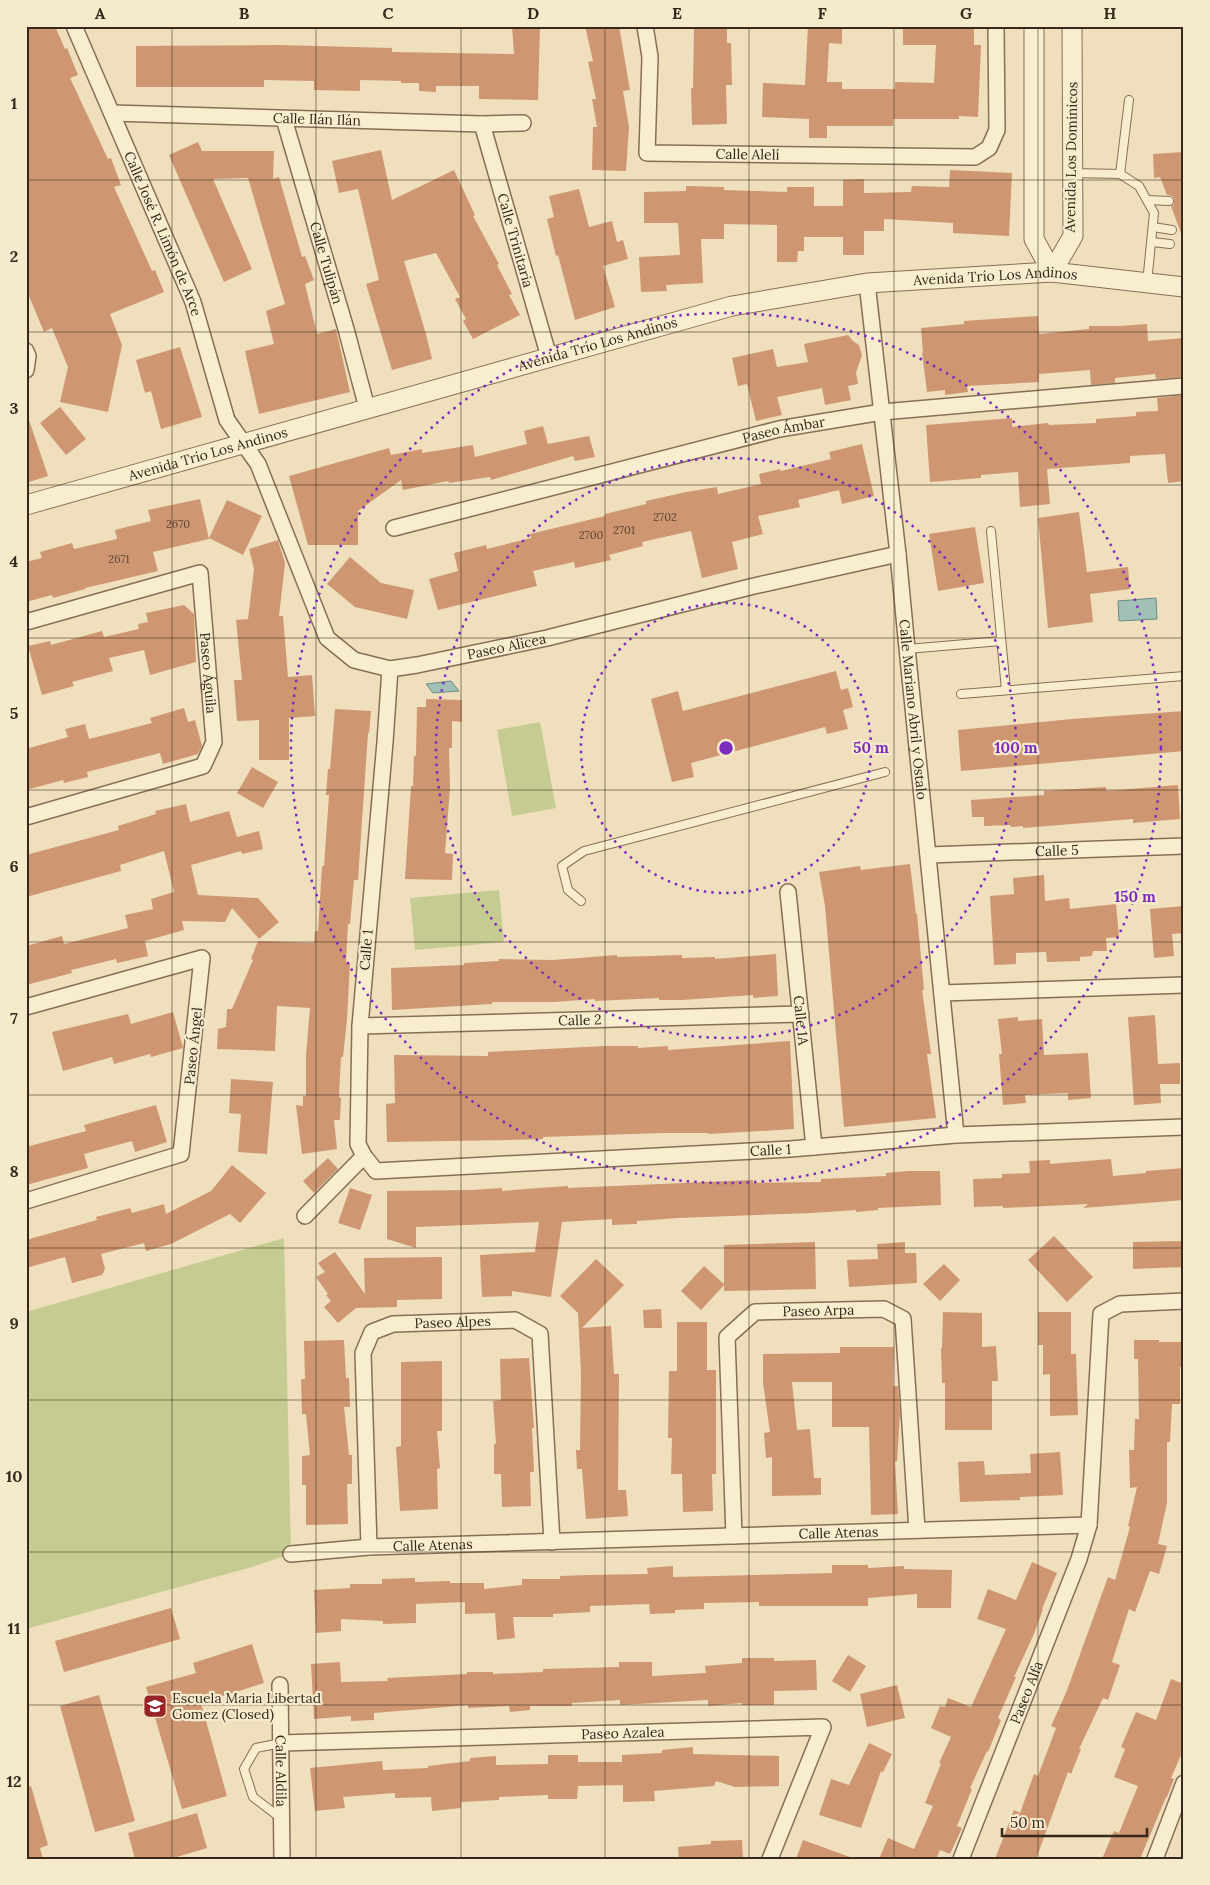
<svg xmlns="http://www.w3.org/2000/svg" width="1210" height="1885" font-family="Lora,serif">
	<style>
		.green { fill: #c6cc91 }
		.water { fill: #a1c0b6; stroke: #688d84 }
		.building { fill: #ce9772 }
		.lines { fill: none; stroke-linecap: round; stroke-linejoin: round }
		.service-casing { stroke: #876f56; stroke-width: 10 }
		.minor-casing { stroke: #876f56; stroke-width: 18 }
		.tertiary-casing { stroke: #876f56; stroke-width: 21 }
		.service { stroke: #f9edd0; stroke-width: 8 }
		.minor { stroke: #f9edd0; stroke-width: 15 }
		.tertiary { stroke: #f9edd0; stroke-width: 19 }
		.grid { fill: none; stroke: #36281b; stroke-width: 1; stroke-opacity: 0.55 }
		.ring { fill: none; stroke: #7b2cbf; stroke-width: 2.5; stroke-dasharray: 2.5 5 }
		.labels { text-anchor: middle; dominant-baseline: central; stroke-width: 4.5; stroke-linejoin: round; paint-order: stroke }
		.number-label { font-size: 11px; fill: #5c4431 }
		.street-label { font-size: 14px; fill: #36281b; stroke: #f6eacd }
		.poi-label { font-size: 14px; fill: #36281b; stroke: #f6eacd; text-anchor: start }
		.centre { fill: #7b2cbf; stroke: #f6eacd; stroke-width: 2.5 }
		.ring-label { font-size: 15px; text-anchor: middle; font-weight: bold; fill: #7b2cbf; stroke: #f6eacd; stroke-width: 4.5; stroke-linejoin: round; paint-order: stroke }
		.neatline { fill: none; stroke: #36281b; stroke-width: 2 }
		.grid-label { font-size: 16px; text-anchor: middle; font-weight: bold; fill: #36281b }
	</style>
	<rect width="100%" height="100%" fill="#efdfbd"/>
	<g class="green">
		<path d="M540 722 556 808 512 816 497 730Z"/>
		<path d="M499 890 504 942 415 950 410 898Z"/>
		<path d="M284 1238 291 1554 252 1567 26 1629V1312Z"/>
	</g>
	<g class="water">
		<path d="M1156 598 1157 619 1119 621 1118 601Z"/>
		<path d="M451 681 459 691 433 693 426 684Z"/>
	</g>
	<g class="building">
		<path d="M26 26H55L65 49 67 48 78 75 70 78 108 159 111 158 121 185 114 187 152 271 155 270 164 292 110 314 122 345 108 412 60 402 68 367 52 328 44 332 26 289Z"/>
		<path d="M512 26H540L538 100 479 99V86H436V92L419 91V83H401V81L360 80V91L314 90V81L264 80V87H136V46L279 45 392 48V52L514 54Z"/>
		<path d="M585 26H619L630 90 623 91 629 127 626 171 592 170 593 127H597L592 99H596L588 62 593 61Z"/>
		<path d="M694 26H727V43H731L732 85H726L727 124 692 125 691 88H693Z"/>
		<path d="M808 26H842V44L829 43 827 82H842V89H895V82L934 83 936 45H903V26H974V45H981L978 117 959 116V119H893V126H827V138H809V119L762 117 763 83 805 85Z"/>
		<path d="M198 142 202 151H274L273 179 279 177 302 257 305 256 314 280 305 284 317 334 336 329 350 392 259 414 245 351 274 344 266 311 285 304 248 178 213 179 252 269 224 282 169 155Z"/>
		<path d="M381 150 392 200 454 170 475 215 473 216 499 264 497 265 512 294 509 295 520 315 473 339 463 321 466 319 455 299 460 297 436 253 404 261 426 334 432 359 392 370 366 284 379 280 358 189 339 193 332 161Z"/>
		<path d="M1184 152V236H1182L1171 206 1174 204V199L1172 196 1167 195 1160 177 1154 178 1153 154Z"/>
		<path d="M950 170 1012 173 1009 236 953 233V223L884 219V231H864V255H843V237H804V251H798L797 262H777V225L724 224V239H701L703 283 666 285 667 291 641 292 639 257 680 255 678 223H644V192L686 191V186L724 187V190L787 192V187H814V206H843V180L864 179V193L911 192 912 186 949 187Z"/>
		<path d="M579 189 589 227 612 221 617 242 623 240 628 259 603 266 615 307 575 320 558 255 556 256 547 219 554 217 549 196Z"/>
		<path d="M1038 316 1039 334 1089 329V326H1119L1147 324 1148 341 1184 338V377L1156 379 1155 374 1115 378V383L1091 385 1090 370 1039 374V382L967 386 968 392 945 395V390L927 392 922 353H923L921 328 964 324V321Z"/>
		<path d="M848 335 853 341 859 345 862 355 856 373 858 384 848 386 851 400 825 405 822 388 777 397 782 415 756 421 747 384 738 386 732 358 773 349 777 367 808 362 804 344Z"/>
		<path d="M180 347 202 417 161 429 151 391 145 393 136 360Z"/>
		<path d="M1184 395V481L1168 483 1165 454 1130 456V463L1047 469 1050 504 1020 507 1018 472 981 475V478L930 482 926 425 1012 418V427L1048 423 1049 425 1096 423V419L1136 416V412L1158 411 1157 398Z"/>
		<path d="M60 407 86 439 66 455 40 423Z"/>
		<path d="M26 420H29L48 476 26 483Z"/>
		<path d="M543 426 548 444 589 436 595 457 575 461 573 456 491 480 490 477 449 483 448 481 403 490 401 480 358 511V545H308L289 476 389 448 391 455 422 449V453L473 445 475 457 527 444 524 431Z"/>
		<path d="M862 444 874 496 842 504 839 490 798 500 800 507 758 516 763 534 732 542 738 569 702 578 691 531 642 542 643 546 609 555 611 560 575 568 574 562 533 571 537 586 438 610 429 579 458 571 454 553 486 545 487 549 531 538 530 534 605 516V514L646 504V501L686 492 717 487 718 494 761 484 759 474 780 469 781 471 831 459 829 452Z"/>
		<path d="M200 499 209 539 153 552 158 571 85 588V589L53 598 52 595 26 602V562L42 558 40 552 72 543 74 549 117 539 115 530 151 521 148 510Z"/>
		<path d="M227 500 262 516 243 555 209 538Z"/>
		<path d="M1079 512 1087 572 1128 567 1130 589 1090 594 1093 622 1048 628 1038 518Z"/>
		<path d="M975 527 984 583 938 591 929 534Z"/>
		<path d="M278 540 285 563 279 616H283L288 677 312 675 315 716 289 718V760H259V720L237 721 234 680H242L236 620 248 619 254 569 249 549Z"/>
		<path d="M350 557 381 583 414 590 407 619 355 607 327 584Z"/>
		<path d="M184 605 194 614 196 662 150 675 144 650 109 658 113 671 72 682 74 686 42 695 28 646 50 641 51 645 102 631 104 637 139 629 138 624 148 622 146 613Z"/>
		<path d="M836 671 841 690 848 688 853 707 843 710 848 729 827 734 825 727 691 763 694 777 672 782 651 699 678 691 683 711Z"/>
		<path d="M426 699 462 700V722L452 721V748H449L450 788 445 853 453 854 452 880 405 879 411 786H413L414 756H416L417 707H426Z"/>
		<path d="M184 708 188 722 195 720 202 746 198 754 163 764 160 753 87 772 88 777 64 783 63 780 26 790V749L68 737 65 729 85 724 89 739 152 723 150 718Z"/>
		<path d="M335 709 371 711 369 733H368L358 880H354L350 924H348L346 962 350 963 347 1019 343 1057H341L339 1097 341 1098 340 1120H334L337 1149 302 1154 296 1105 303 1106V1096H306V1055L310 1008 277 1006 275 1051 217 1049 218 1029 226 1027 227 1009H232L253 960 251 959 258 941 314 943 315 931H318L322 866H324L329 795H326L328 769H330Z"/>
		<path d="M1184 711V751L961 771 958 730 1072 719Z"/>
		<path d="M252 767 278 782 263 808 237 793Z"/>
		<path d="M1178 785 1180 819 1133 823V819L1023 828V826L1011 827 1010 825 984 826V817H972L971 800 1044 795V791L1106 787V791Z"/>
		<path d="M186 804 190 822 229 811 240 847 237 837 259 831 263 849 242 854 241 851 191 865 198 895 258 898 279 922 259 939 232 908 225 922 182 921 184 930 145 941 148 956 117 963 116 959 71 970 72 973 26 985V946L62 936 64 944 128 928 125 915 153 909 151 899 174 892 164 851 120 865 121 871 26 897V855L119 830 118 826 156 814 155 811Z"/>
		<path d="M910 864 916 914H917L924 990H922L931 1054H927L936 1118 844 1127 825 906 819 872 860 866 861 870Z"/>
		<path d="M1044 875 1045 901 1069 898 1070 909 1116 904 1119 937 1106 938 1107 951H1093L1092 956 1080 957V961L1047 962 1046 952 1016 953V964L994 965 990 896 1014 894 1013 878Z"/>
		<path d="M1184 906V933L1172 934 1174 956 1154 958 1150 909Z"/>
		<path d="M776 954 778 996 753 998V995L682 1000H659V998L595 1001V999L554 1002H492V1004L392 1010 391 968 464 965V963L499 961V959L553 960 617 955V957L682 955V958L715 957V959Z"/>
		<path d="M173 1012 183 1048 151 1057 150 1054 114 1064 112 1057 63 1071 52 1032 128 1014 131 1024Z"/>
		<path d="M1155 1015 1158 1064 1180 1063V1084H1160L1161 1103 1134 1105 1128 1017Z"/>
		<path d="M1018 1017V1021L1042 1019 1044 1055 1088 1053 1091 1098 1068 1100V1093L1025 1095 1026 1103 1003 1105 999 1054H1002L998 1019Z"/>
		<path d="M790 1041 794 1129 709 1134 708 1133H662L543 1137V1139L510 1140 387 1142 386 1104 395 1103 394 1055 488 1056V1052L605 1046H638V1048L668 1046V1050Z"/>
		<path d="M231 1079 273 1082 267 1154 238 1152 241 1114 229 1113Z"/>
		<path d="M156 1105 167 1142 135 1152 132 1141 84 1154 88 1168 26 1185V1147L86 1131 84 1125Z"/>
		<path d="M328 1158 338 1169 314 1193 303 1181Z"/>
		<path d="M1111 1159 1113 1176 1146 1173V1171L1184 1168V1200L1083 1208 1088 1204 1003 1208V1206L974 1207 973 1179 1002 1178V1174L1030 1173 1029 1161 1050 1160V1164Z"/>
		<path d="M232 1165 266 1193 240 1223 230 1214 171 1244 146 1251 144 1243 101 1254 105 1269 102 1275 72 1283 65 1257 26 1268V1240L97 1220 96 1217 130 1208 132 1213 164 1204 166 1214 211 1191Z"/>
		<path d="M908 1171H940L941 1205 878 1208V1210L856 1212V1210L812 1213 678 1218 637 1221V1224L612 1225V1219L562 1222 551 1297 512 1291V1296L482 1297 480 1255 535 1252 539 1222 416 1227V1248L387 1239V1191L473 1190 502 1188V1191L538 1188 568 1186V1188L753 1180V1183L821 1182V1179L886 1176V1173Z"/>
		<path d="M350 1188 372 1195 360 1230 338 1223Z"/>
		<path d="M1054 1236 1093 1277 1067 1302 1028 1260Z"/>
		<path d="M1184 1241V1267L1133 1269V1242Z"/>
		<path d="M815 1242 816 1289 724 1291V1285L701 1310 681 1291 704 1266 724 1284V1245Z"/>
		<path d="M905 1242V1253H916L917 1283 849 1287 847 1260 878 1259 877 1244Z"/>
		<path d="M335 1252 365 1294 364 1258 442 1257V1299L397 1300V1307L356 1308 338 1323 324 1307 331 1301 326 1295 328 1294 316 1277 325 1272 318 1263Z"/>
		<path d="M596 1259 624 1285 582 1328 611 1326 614 1374H619L618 1490H626L628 1516 586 1519 582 1469H577L576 1450H580L581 1374 578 1313 560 1296Z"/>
		<path d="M944 1264 960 1280 940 1301 923 1284Z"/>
		<path d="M661 1309 662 1328H644L643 1310Z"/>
		<path d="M943 1312 982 1313V1347L996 1346 998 1381H992V1430H945V1383H942L941 1348H942Z"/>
		<path d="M1038 1312H1071V1354H1076L1078 1415 1050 1416V1374L1043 1375V1345H1038Z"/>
		<path d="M677 1322H707V1370H716V1474H712L713 1511 683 1512 682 1474H671L672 1438H668L669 1371H677Z"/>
		<path d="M344 1340 346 1378H349L350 1407H344L349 1455H352V1484H347L348 1524 306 1525V1485H302V1456L310 1455 306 1414H302L301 1379H305L304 1341Z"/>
		<path d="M1134 1340H1159V1342H1184V1367H1180V1404H1172L1170 1442H1167V1503L1158 1544 1167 1546 1159 1574 1150 1571 1135 1612 1129 1609 1112 1662 1120 1665 1108 1700 1103 1698 1079 1749H1081L1071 1774 1068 1772 1036 1859H995L1014 1810 1020 1813 1034 1774 1038 1776 1056 1728 1051 1726 1066 1693 1108 1577 1115 1580 1130 1527 1128 1526 1137 1487 1130 1488 1129 1450H1134L1135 1419H1139L1138 1359H1134Z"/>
		<path d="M840 1347H894L893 1386H898L900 1414 897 1461H895L898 1514 871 1515 869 1427H832V1382H792L797 1430 810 1429 814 1478H821V1495L772 1496V1457L766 1458 764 1433 770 1432 763 1383V1354L840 1353Z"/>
		<path d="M529 1358 534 1428H532L534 1472H530L531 1506 502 1507 501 1474H494V1444H496L493 1401 501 1400 500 1359Z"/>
		<path d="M442 1361V1431H437L440 1468 437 1469 438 1509 400 1511 396 1447 401 1446V1362Z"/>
		<path d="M1060 1452 1063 1495 1020 1497V1500L960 1502 958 1462 984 1461 985 1475 1031 1473 1030 1454Z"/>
		<path d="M1032 1562 1057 1573 1042 1609H1043L1034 1634 1014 1677H1016L998 1718 1001 1720 988 1752 987 1751 970 1788 972 1789 957 1826 962 1828 950 1854 940 1850 936 1859H879L888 1838 914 1849 933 1806 925 1803 941 1764 939 1763 951 1737 931 1728 940 1706 945 1707 948 1698 971 1707 1006 1629 977 1619 988 1589 1016 1600Z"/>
		<path d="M832 1565H868V1568L904 1566V1569L952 1570 951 1608H917V1594L868 1598V1606H759V1602L704 1603V1609L675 1610V1613L650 1614 649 1604 590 1606V1612L553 1614V1617H513L515 1638 497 1640 495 1613 465 1614V1602L416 1604V1623L383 1624V1621L341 1619V1631L316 1633 314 1590 350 1588V1584H382V1579L415 1578V1582L450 1581V1583H484V1589L522 1585V1579H560V1576L588 1575 648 1574 647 1568 673 1566V1577L832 1573Z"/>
		<path d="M171 1608 180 1639 64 1672 55 1641Z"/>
		<path d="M252 1644 264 1683 201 1703 227 1796 182 1809 146 1687 196 1673 193 1663Z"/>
		<path d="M848 1655 866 1666 850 1692 832 1681Z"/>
		<path d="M742 1658H774V1661L816 1660 817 1690 774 1691V1705H742V1703L708 1706V1700L620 1705V1700L572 1703V1706H530V1710L510 1712 509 1706 468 1708V1705L423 1709 374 1713V1720L351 1721V1716L314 1719 311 1664 340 1662 341 1682 388 1681 387 1678 467 1674V1672H493V1674L543 1672V1669L619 1667V1662H652V1676L706 1673 705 1666 742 1663Z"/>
		<path d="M1171 1679 1184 1684V1748L1171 1778 1174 1779 1167 1797H1166L1140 1859H1102L1114 1831 1119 1833 1138 1786 1114 1777 1125 1749 1121 1747 1136 1712 1156 1720Z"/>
		<path d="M897 1685 905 1718 867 1727 860 1694Z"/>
		<path d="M99 1695 135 1821 95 1832 60 1706Z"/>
		<path d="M869 1743 892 1754 883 1772 881 1771 861 1828 819 1815 831 1779 849 1785Z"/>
		<path d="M693 1747V1754L779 1756V1786L735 1787 716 1781 714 1786 654 1791 655 1801 623 1802V1785L578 1786 577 1799H548V1795L499 1797V1800L461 1802V1808L432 1811 431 1797 395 1798V1793L343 1797 345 1808 315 1811 310 1768 382 1761 383 1770 428 1768V1766L470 1761V1758L496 1756V1765L548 1764V1755H578V1762H622V1755L662 1753V1750Z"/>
		<path d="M31 1786 48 1845 40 1848 43 1859H26V1787Z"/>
		<path d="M197 1813 207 1848 170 1859H135L128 1833Z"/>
		<path d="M742 1840 743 1859H679L678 1847 711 1844V1841Z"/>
		<path d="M803 1840 850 1857 849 1859H796Z"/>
	</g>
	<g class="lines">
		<g class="service-casing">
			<g id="service">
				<path d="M1073 173 1120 174 1139 186 1154 213 1147 283"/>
				<path d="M1120 174 1129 100"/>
				<path d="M1148 200 1169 201"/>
				<path d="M1153 227 1172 230"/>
				<path d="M1152 242 1170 244"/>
				<path d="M991 531 1006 690"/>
				<path d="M907 649 1001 641"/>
				<path d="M961 694 1184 676"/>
				<path d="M581 901 568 890 562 866 584 851 885 772"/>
				<path d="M281 1743 256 1748 244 1769 253 1797 282 1819"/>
			</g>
		</g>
		<g class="minor-casing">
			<g id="minor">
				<path id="s1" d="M74 26 193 302 227 420 258 464 327 638 354 660 390 669 417 665 547 638 754 586 898 554"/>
				<path id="s2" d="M645 26 650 57 647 153 975 157 989 148 997 130 996 26"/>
				<path id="s3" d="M112 113 482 124 523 123"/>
				<path id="s4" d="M284 119 346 329 367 408"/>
				<path id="s5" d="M482 124 549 357"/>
				<path id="s6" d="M867 283 898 554 906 638 956 1135"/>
				<path d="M26 351 28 356 26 370"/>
				<path id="s7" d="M394 528 779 429 882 412 1184 386"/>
				<path id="s8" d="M26 622 200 573 214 742 203 766 26 817"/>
				<path id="s9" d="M390 669 385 742 360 1026 358 1144 364 1156 376 1171 790 1149 956 1135 1184 1127"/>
				<path id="s10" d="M929 855 1184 846"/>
				<path id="s11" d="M788 892 814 1147"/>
				<path d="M942 993 1184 985"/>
				<path d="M26 1007 202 958 181 1154 26 1201"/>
				<path id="s12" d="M360 1026 801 1014"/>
				<path d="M305 1216 364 1156"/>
				<path id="s13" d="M734 1536 727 1337 755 1312 884 1309 903 1319 917 1530"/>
				<path id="s14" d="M369 1547 363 1353 372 1332 393 1324 515 1320 540 1334 552 1542"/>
				<path id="s15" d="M291 1554 369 1547 1089 1525"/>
				<path id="s16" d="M280 1685 282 1859"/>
				<path id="s17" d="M281 1743 823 1727 770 1859"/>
				<path id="s18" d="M961 1859 1079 1559 1089 1525 1101 1314 1120 1304 1184 1301"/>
				<path d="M1155 1859 1184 1783"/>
			</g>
		</g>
		<g class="tertiary-casing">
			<g id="tertiary">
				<path d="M1034 26V239L1052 272"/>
				<path d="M1052 272 1073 236 1072 26"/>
				<path id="s19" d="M26 505 732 306 867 283 1052 272 1184 287"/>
			</g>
		</g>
		<use href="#service" class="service"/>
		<use href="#minor" class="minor"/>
		<use href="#tertiary" class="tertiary"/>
	</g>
	<path class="grid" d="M172 26V1859M316 26V1859M461 26V1859M605 26V1859M749 26V1859M894 26V1859M1038 26V1859M26 180H1184M26 332H1184M26 485H1184M26 638H1184M26 790H1184M26 942H1184M26 1095H1184M26 1248H1184M26 1400H1184M26 1552H1184M26 1705H1184"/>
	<g class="ring">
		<circle cx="726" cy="748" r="145"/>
		<circle cx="726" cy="748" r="290"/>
		<circle cx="726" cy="748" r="435"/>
	</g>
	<defs>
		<g id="school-square" transform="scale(1.25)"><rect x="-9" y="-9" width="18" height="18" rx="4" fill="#972527" stroke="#f6eacd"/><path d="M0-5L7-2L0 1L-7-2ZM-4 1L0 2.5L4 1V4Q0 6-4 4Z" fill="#fff"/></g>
	</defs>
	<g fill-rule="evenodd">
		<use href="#school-square" x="155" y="1706"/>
	</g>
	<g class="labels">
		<g class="number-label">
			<text x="665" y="517">2702</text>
			<text x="178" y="524">2670</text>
			<text x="624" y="530">2701</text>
			<text x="591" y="535">2700</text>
			<text x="119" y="559">2671</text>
		</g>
		<g class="street-label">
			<text stroke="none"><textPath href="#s3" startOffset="205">Calle Ilán Ilán</textPath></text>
			<text stroke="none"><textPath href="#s2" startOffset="228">Calle Alelí</textPath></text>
			<text transform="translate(1071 157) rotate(-89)">Avenida Los Dominicos</text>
			<text stroke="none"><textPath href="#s1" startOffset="226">Calle José R. Limón de Arce</textPath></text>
			<text stroke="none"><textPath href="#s5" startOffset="121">Calle Trinitaria</textPath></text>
			<text stroke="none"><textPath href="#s4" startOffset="150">Calle Tulipán</textPath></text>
			<text stroke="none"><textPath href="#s19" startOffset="999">Avenida Trío Los Andinos</textPath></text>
			<text stroke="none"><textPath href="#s19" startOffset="594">Avenida Trío Los Andinos</textPath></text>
			<text stroke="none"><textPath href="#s7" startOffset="402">Paseo Ámbar</textPath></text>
			<text stroke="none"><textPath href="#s19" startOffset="189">Avenida Trío Los Andinos</textPath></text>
			<text stroke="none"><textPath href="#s1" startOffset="855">Paseo Alicea</textPath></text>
			<text stroke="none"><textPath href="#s8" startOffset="281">Paseo Águila</textPath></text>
			<text stroke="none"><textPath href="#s6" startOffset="429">Calle Mariano Abril y Ostalo</textPath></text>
			<text stroke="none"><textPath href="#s10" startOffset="128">Calle 5</textPath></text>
			<text transform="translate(366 950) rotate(-85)">Calle 1</text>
			<text stroke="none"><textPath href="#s11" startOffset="129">Calle 1A</textPath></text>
			<text stroke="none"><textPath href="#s12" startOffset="220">Calle 2</textPath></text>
			<text transform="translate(193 1046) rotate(-84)">Paseo Ángel</text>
			<text stroke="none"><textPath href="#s9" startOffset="904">Calle 1</textPath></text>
			<text stroke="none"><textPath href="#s13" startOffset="300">Paseo Arpa</textPath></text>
			<text stroke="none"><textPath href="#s14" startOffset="299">Paseo Alpes</textPath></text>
			<text stroke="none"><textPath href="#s15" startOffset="548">Calle Atenas</textPath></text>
			<text stroke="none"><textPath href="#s15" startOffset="142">Calle Atenas</textPath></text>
			<text stroke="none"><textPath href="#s18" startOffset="179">Paseo Alfa</textPath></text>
			<text stroke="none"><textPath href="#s17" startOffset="342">Paseo Azalea</textPath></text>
			<text stroke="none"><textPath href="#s16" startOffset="86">Calle Aldila</textPath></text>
		</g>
		<g class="poi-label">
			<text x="172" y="1698">Escuela Maria Libertad<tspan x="172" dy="16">Gomez (Closed)</tspan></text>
		</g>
	</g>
	<circle cx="726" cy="748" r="8" class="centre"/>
	<g class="ring-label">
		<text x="871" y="753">50 m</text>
		<text x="1016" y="753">100 m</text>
		<text x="1135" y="902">150 m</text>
	</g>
	<rect width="1210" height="1885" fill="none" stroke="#f6eacd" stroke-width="55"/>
	<path d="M1002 1828v8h145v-8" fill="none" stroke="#36281b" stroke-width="2.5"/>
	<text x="1010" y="1828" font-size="15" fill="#36281b" stroke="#f6eacd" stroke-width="4" paint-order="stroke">50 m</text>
	<rect x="28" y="28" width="1154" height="1830" class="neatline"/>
	<g class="grid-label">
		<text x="100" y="19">A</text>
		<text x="244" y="19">B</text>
		<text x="388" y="19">C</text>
		<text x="533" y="19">D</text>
		<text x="677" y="19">E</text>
		<text x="822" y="19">F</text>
		<text x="966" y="19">G</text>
		<text x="1110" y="19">H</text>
		<text x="14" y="109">1</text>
		<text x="14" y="262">2</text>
		<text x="14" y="414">3</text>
		<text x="14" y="567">4</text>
		<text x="14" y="719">5</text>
		<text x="14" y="872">6</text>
		<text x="14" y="1024">7</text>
		<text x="14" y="1177">8</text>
		<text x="14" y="1329">9</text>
		<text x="14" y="1482">10</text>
		<text x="14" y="1634">11</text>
		<text x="14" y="1787">12</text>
	</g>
</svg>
